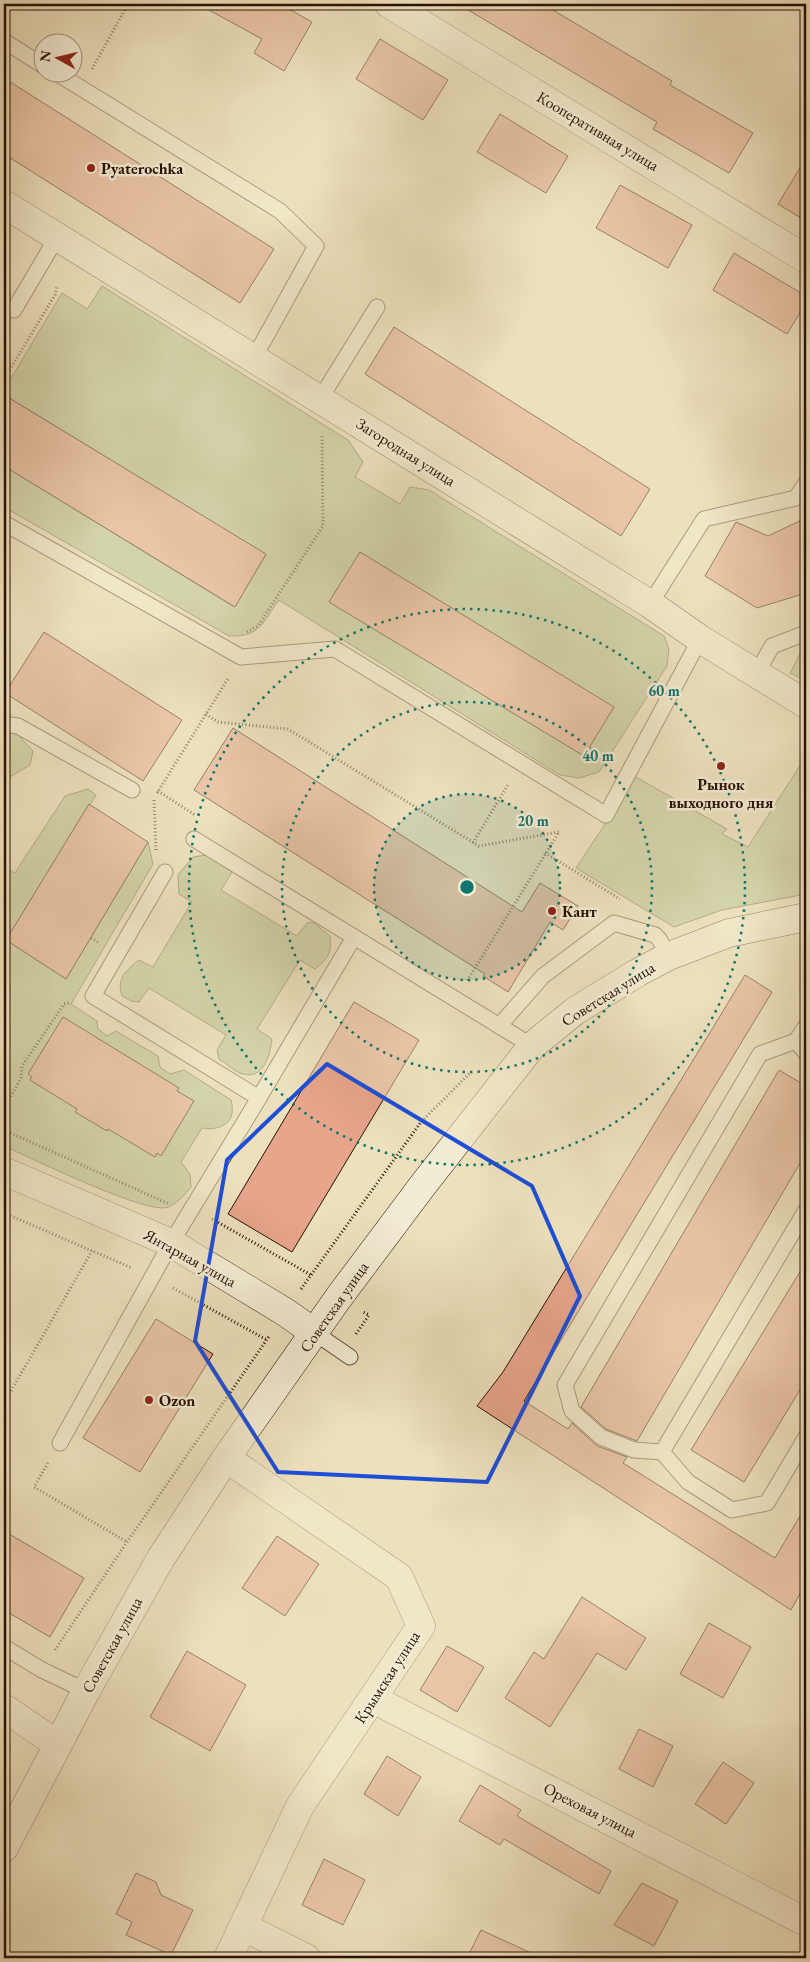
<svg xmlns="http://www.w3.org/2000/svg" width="810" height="1962" font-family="'EB Garamond',serif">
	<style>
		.green { fill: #b6c393; stroke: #706a4b }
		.building { fill: #e7a58c; stroke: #2a1003 }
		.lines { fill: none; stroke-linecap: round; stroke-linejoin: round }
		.lane-casing { stroke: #5b4432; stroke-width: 17 }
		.street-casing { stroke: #5b4432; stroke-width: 29 }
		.secondary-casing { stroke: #2a1003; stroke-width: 29 }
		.path { stroke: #2a1003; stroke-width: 3; stroke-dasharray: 1 2.5; stroke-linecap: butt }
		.lane { stroke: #f3ecd4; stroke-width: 15 }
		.street { stroke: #f3ecd4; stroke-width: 28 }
		.secondary { stroke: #f3ecd4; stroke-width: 28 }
		.marked { fill: none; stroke: #1d4ed8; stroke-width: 4; stroke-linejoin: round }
		.ring { fill: none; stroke: #0f766e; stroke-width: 2.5; stroke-dasharray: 2.5 5 }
		.poi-dot { fill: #8f2418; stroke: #f3ecd4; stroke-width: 2 }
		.labels { text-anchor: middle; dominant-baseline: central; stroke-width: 5; stroke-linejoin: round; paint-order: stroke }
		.street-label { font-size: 16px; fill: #2a1003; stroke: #f3ecd4 }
		.poi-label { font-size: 16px; font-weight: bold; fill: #2a1003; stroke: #f3ecd4; text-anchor: start }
		.centre { fill: #0f766e; stroke: #f3ecd4; stroke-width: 2.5 }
		.ring-label { font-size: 15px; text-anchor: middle; font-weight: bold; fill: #0f766e; stroke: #f3ecd4; stroke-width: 5; stroke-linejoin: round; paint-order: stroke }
	</style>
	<rect width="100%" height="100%" fill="#ede1bd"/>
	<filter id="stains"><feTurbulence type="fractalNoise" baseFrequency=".004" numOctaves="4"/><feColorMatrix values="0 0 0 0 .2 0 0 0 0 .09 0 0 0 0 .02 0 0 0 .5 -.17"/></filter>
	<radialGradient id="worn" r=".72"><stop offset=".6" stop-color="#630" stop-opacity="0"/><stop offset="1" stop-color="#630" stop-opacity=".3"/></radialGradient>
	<g class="green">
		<path d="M102 286 348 440 363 462 355 477 400 504 410 487 429 490 664 636 669 649 667 666 599 772 579 778 560 775 279 600C262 622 262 637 229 636L4 507V466L234 607 266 555 8 397 4 404V390L62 293 87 309Z"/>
		<path d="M806 648V681L790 673 800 654Z"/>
		<path d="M4 730 18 735 33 751 30 765 10 777 4 787Z"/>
		<path d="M806 756V894L722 910 674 927 576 868 636 777 727 829 722 834 748 847Z"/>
		<path d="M88 789 96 795 6 940 66 979 148 842 153 864 71 1004 97 1021 98 1029 107 1036 116 1031 158 1056 160 1067 170 1074 184 1070 231 1100C237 1122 222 1131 202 1128L181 1162 190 1174 191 1187C185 1194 178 1203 168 1207 149 1216 29 1157 4 1146V867L15 873 65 796Z"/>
		<path d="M207 855 232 872 221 890 297 936 308 922 314 923 330 936C332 954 328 958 315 969L300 960 257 1029 272 1039C270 1056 263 1082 240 1073 233 1070 226 1063 219 1059L217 1050 226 1035 149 988 139 1002 131 1001 122 996C116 979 126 970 139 960L153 967 192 902 179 894 178 875 193 857Z"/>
	</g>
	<g class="building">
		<path d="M198 4H280L312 22 284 71 254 53 262 39Z"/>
		<path d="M458 4H543L672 81 670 85 753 133 729 173 653 129 657 122Z"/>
		<path d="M380 39 448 80 423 120 356 79Z"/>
		<path d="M4 78 274 249 240 303 4 154Z"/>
		<path d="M500 114 568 156 546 193 477 152Z"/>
		<path d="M806 158V221L778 204Z"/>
		<path d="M620 185 692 225 668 268 596 228Z"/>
		<path d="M734 253 806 296V303L787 334 713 290Z"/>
		<path d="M394 327 650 489 621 536 365 374Z"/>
		<path d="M4 395 266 554 235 607 4 466Z"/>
		<path d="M806 518V593L757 608 705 576 736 522 768 536Z"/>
		<path d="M360 552 614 707 584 756 329 602Z"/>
		<path d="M44 632 182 720 143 781 5 693Z"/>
		<path d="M233 728 522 912 540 883 578 906 563 930 550 922 508 992 483 976 485 974 194 790Z"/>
		<path d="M89 804 148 842 66 979 6 940Z"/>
		<path d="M745 975 772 992 524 1401 568 1429 572 1423 597 1446 627 1457 623 1463 775 1558 806 1506V1583L791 1610 477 1406 503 1372Z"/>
		<path d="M354 1002 419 1040 292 1252 228 1214Z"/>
		<path d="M63 1017 179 1088 177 1091 194 1101 161 1156 157 1153 155 1157 108 1129 107 1131 75 1112 77 1109 30 1080 32 1077 28 1074Z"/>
		<path d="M779 1070 806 1086V1153L637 1441 606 1429 581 1407Z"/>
		<path d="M806 1262V1380L744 1482 691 1450Z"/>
		<path d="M156 1319 213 1354 140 1472 83 1438Z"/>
		<path d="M4 1531 84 1578 50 1637 4 1610Z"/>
		<path d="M277 1536 319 1564 285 1616 242 1588Z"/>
		<path d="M582 1597 646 1638 626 1670 597 1653 550 1727 505 1698 534 1652 544 1659Z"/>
		<path d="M709 1623 751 1647 723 1698 680 1674Z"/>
		<path d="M447 1646 484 1667 457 1712 420 1690Z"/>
		<path d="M187 1651 246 1685 210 1751 150 1717Z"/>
		<path d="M639 1729 673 1746 653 1787 619 1769Z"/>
		<path d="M387 1756 421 1777 398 1816 364 1794Z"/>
		<path d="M723 1762 754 1783 726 1824 695 1804Z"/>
		<path d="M480 1785 521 1810 517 1816 611 1871 599 1894 504 1839 500 1845 459 1821Z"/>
		<path d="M324 1859 365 1880 343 1925 302 1905Z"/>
		<path d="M136 1873 156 1882 161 1895 193 1910 171 1955 126 1935 132 1922 116 1914Z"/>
		<path d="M642 1883 678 1901 654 1946 614 1925Z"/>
		<path d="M481 1930 542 1958H467Z"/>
	</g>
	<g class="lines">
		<g class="lane-casing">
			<g id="lane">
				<path d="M4 41 42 65"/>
				<path d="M55 72 280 211 316 246 254 358"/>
				<path d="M14 310 57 237"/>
				<path d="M320 399 377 307"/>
				<path d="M4 523 241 657 335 649 606 815 700 639"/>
				<path d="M650 604 704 519 796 498 806 483"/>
				<path d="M757 673 772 646 806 633"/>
				<path d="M4 724 18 726 132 790"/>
				<path d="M194 839 532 1046"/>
				<path d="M499 1026 543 976 614 923 655 935 659 939 669 956"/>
				<path d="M796 1041 806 1053"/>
				<path d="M259 1098 354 937"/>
				<path d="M806 1210 662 1452 688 1482 732 1510 767 1503 806 1437"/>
				<path d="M315 1333 350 1357"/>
				<path d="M60 1443 171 1243 259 1098 93 996 165 872"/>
				<path d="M662 1452 634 1450 601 1437 572 1411 565 1385 760 1054 796 1041 806 1026"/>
				<path d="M4 1647 42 1670 86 1691"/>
			</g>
		</g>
		<g class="street-casing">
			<g id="street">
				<path d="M389 4 806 259"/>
				<path d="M4 1171 171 1243 285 1312 315 1333"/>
				<path d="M226 1458 399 1577 421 1626 300 1806 228 1958"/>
				<path d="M373 1699 806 1922"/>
				<path d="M4 1708 57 1744"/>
				<path d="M244 1927 306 1958"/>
			</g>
		</g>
		<g class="secondary-casing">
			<g id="secondary">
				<path d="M4 204 650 604 700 639 806 704"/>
				<path d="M4 1848 86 1691 161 1558 226 1458 339 1297 423 1185 532 1046 575 1011 637 973 669 956 729 933 806 917"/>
			</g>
		</g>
		<g class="path">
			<path d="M92 69 128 4"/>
			<path d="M4 379 55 295 57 286"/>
			<path d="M247 632 258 626 323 526 322 434"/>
			<path d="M206 714 218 722 288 729 479 846 559 832 467 981"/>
			<path d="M158 791 195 815"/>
			<path d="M157 793 229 677"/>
			<path d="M154 800 156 851"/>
			<path d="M473 843 509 783"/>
			<path d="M545 853 620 899"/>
			<path d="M91 938 98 942"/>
			<path d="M4 1109 21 1078 22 1066 64 1004 71 1002"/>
			<path d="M4 1130 169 1204"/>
			<path d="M4 1213 132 1268"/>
			<path d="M212 1219 311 1275"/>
			<path d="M173 1288 267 1340"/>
			<path d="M301 1289 421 1122 471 1072"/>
			<path d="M356 1334 369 1315 363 1312"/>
			<path d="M4 1403 92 1251"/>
			<path d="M48 1463 34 1487 127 1542"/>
			<path d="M55 1650 127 1542 270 1335"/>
			<path d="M4 1766 10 1748"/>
			<path d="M4 1889 10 1876"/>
		</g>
		<use href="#lane" class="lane"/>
		<use href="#street" class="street"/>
		<use href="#secondary" class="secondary"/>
	</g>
	<path d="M0 0H810V1962H0ZM327 1064 532 1186 580 1296 487 1482 278 1472 195 1341 227 1160Z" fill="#ede1bd" fill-opacity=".55" fill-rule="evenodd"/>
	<path class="marked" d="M327 1064 532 1186 580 1296 487 1482 278 1472 195 1341 227 1160Z"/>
	<circle cx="467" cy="887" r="93" fill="#0f766e" fill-opacity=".12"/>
	<g class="ring">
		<circle cx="467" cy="887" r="93"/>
		<circle cx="467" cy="887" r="185"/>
		<circle cx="467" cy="887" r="278"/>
	</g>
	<g class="poi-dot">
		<circle cx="91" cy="168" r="5"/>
		<circle cx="721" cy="766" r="5"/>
		<circle cx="552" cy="911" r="5"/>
		<circle cx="149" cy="1400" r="5"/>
	</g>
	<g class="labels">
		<g class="street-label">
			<text transform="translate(598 131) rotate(31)">Кооперативная улица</text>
			<text transform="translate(406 452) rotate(32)">Загородная улица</text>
			<text transform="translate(608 994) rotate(-32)">Советская улица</text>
			<text transform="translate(190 1258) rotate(29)">Янтарная улица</text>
			<text transform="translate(334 1307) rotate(-55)">Советская улица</text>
			<text transform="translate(112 1645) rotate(-61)">Советская улица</text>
			<text transform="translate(387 1677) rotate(-57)">Крымская улица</text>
			<text transform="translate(590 1810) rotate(27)">Ореховая улица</text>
		</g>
		<g class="poi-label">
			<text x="101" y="168">Pyaterochka</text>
			<text x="721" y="784" text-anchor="middle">Рынок<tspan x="721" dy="18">выходного дня</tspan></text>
			<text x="562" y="911">Кант</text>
			<text x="159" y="1400">Ozon</text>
		</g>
	</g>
	<circle cx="467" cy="887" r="8" class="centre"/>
	<g class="ring-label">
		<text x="664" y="696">60 m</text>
		<text x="598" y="761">40 m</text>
		<text x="533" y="826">20 m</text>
	</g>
	<rect width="810" height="1962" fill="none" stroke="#ede1bd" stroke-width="20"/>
	<rect x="5" y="5" width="800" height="1952" fill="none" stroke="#2a1003" stroke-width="2.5"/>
	<rect x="10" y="10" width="790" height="1942" fill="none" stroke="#2a1003"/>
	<g transform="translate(58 58) rotate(278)"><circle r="24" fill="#f3ecd4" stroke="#a39480"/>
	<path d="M0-4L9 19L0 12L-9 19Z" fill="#8f2418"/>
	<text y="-8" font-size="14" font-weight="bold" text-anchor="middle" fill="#2a1003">N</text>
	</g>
	<rect width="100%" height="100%" filter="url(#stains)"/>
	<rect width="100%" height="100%" fill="url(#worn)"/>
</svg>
